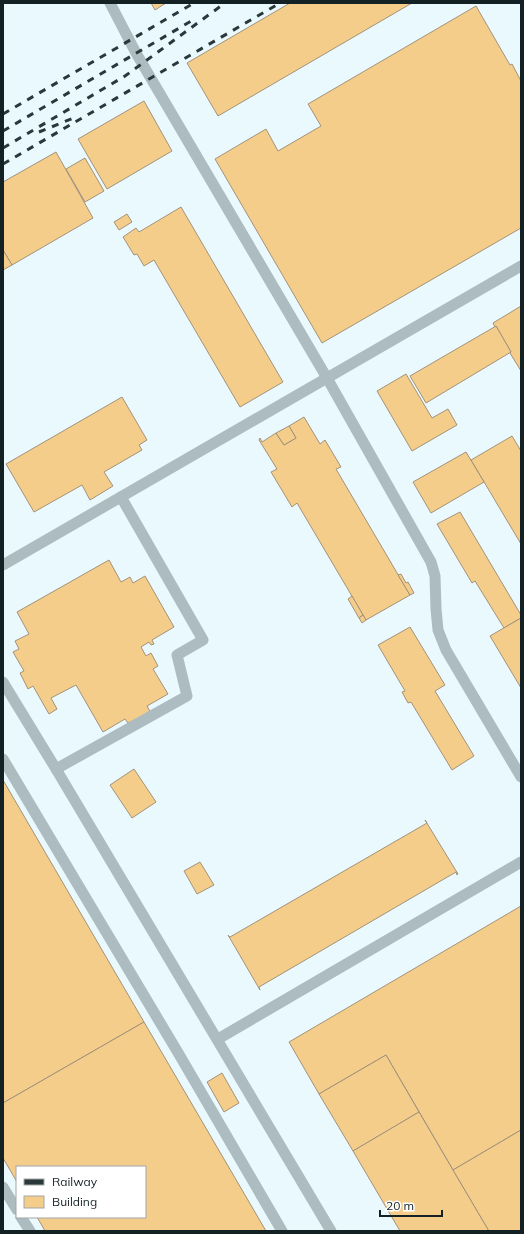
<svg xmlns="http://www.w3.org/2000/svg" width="524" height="1234" font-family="Mulish,sans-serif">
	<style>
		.building { fill: #f5cd8b; stroke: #a29279 }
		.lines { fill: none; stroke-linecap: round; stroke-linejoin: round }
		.lane { stroke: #acbcc0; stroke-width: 11 }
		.rail { stroke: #2a383b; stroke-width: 3; stroke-dasharray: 7 7; stroke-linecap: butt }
	</style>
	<rect width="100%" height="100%" fill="#eaf9fd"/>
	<g class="building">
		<path d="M151 3H166L155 10Z"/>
		<path d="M290 3H412L218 116 187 63Z"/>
		<path d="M476 6 510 65 512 64 521 81V228L322 343 215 159 266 129 278 151 321 126 308 104Z"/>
		<path d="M144 101 172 151 107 189 78 139Z"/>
		<path d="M56 152 93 218 12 265 3 250V182Z"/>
		<path d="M85 158 104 191 85 202 66 169Z"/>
		<path d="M181 207 283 382 240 407 154 260 144 266 137 254 134 255 123 237 136 228 139 232Z"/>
		<path d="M127 214 132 222 119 230 114 222Z"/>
		<path d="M3 250 12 265 3 270Z"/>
		<path d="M521 306V371L510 353 511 352 496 326 495 327 493 323Z"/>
		<path d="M496 326 511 352 426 403 410 376Z"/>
		<path d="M406 374 432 418 448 409 457 425 412 451 377 391Z"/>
		<path d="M122 397 147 440 139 445 142 450 104 472 113 486 90 500 82 485 34 512 6 464Z"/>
		<path d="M304 417 320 444 325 440 341 467 336 469 410 595 366 620 297 503 292 507 271 472 277 469 259 440 260 438 262 442 276 433 284 445 296 438 289 426Z"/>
		<path d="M289 426 296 438 284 445 276 433Z"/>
		<path d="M512 436 521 451V544L471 460Z"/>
		<path d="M466 452 484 482 431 513 413 482Z"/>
		<path d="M460 512 521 615V618L504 628 475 581 472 583 437 524Z"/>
		<path d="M109 560 121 582 130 577 133 583 145 576 174 627 152 640 154 644 151 645 149 642 141 647 146 656 151 653 158 666 153 669 168 694 147 706 151 713 128 723 125 719 103 732 76 685 51 698 57 709 49 714 33 686 28 689 20 673 24 671 13 652 19 649 15 641 29 634 17 612Z"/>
		<path d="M401 574 406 583 408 582 414 593 410 595 398 575Z"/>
		<path d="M352 596 363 615 359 618 348 599Z"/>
		<path d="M363 615 366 620 362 623 359 618Z"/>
		<path d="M521 618V688L490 636Z"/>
		<path d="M410 627 445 685 435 691 474 756 452 770 411 702 408 703 402 692 405 691 378 645Z"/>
		<path d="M134 769 156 802 132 818 110 785Z"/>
		<path d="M3 780 144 1022 3 1103Z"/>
		<path d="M425 820 458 874 457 875 456 872 259 987 260 990 228 935 230 937 427 823Z"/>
		<path d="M200 862 214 885 197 894 184 871Z"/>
		<path d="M521 906V1130L453 1170 386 1055 319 1094 289 1042Z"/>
		<path d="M144 1022 266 1231H45L37 1217H145V1167H17V1182L3 1158V1103Z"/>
		<path d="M386 1055 419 1112 353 1151 319 1094Z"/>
		<path d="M222 1073 239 1103 224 1112 207 1082Z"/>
		<path d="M419 1112 453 1170 489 1231H400L353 1151Z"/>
		<path d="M521 1130V1231H489L453 1170Z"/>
	</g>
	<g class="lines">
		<g class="lane">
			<path d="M110 3 136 53 327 378 431 562 435 576 436 609 438 630 446 650 521 777"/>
			<path d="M3 565 521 266"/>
			<path d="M3 682 56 769 331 1231"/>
			<path d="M3 759 180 1056 282 1231"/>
			<path d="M56 769 187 696 177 655 203 640 121 497"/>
			<path d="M218 1039 521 862"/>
			<path d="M3 1187 17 1210"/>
			<path d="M21 1217 30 1231"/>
		</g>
		<g class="rail">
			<path d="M3 114 194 3"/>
			<path d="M3 131 193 20"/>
			<path d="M39 132 76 117"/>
			<path d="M3 148 125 76 225 3"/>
			<path d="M3 164 280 3"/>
		</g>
	</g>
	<rect width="524" height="1234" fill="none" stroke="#132124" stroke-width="8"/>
	<rect x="16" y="1166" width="130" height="52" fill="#ffffff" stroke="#a1a6a7"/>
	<rect x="24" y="1179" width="20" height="6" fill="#2a383b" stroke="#a1a6a7"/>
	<text x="52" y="1186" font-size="12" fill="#132124">Railway</text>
	<rect x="24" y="1196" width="20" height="12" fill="#f5cd8b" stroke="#a1a6a7"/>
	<text x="52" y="1206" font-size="12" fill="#132124">Building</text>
	<path d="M380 1210v6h62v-6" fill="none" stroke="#132124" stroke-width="2"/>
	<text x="386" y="1210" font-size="12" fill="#132124" stroke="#ffffff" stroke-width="3" paint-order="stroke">20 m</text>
</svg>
